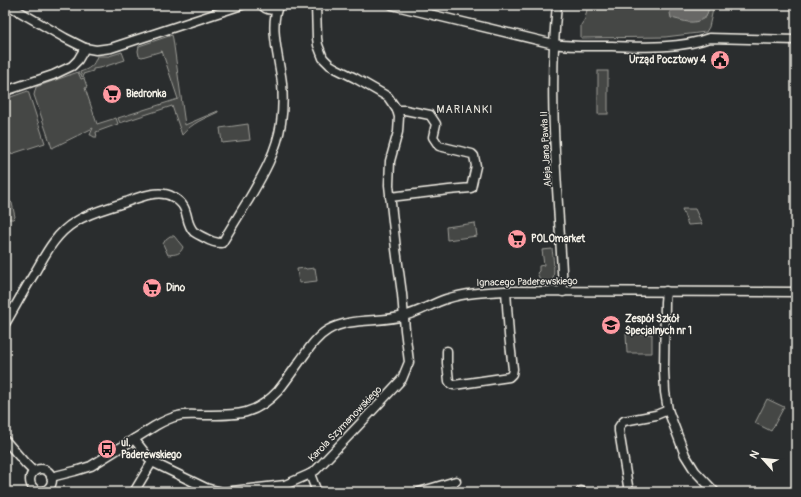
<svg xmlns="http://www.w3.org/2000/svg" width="801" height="497" font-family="Pangolin,sans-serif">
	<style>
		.green { fill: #444645; stroke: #9c9c96 }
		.water { fill: #676866; stroke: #9f9f9a }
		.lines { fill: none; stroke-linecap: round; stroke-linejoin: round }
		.street-casing { stroke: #f4f1e8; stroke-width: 11 }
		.street { stroke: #2a2d2e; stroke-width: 8 }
		.labels { text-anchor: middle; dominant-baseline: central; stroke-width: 3; stroke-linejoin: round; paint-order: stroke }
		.poi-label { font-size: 10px; font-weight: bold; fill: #f4f1e8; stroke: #2a2d2e; text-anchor: start }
		.street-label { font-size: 10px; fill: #f4f1e8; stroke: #2a2d2e }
		.neighbourhood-label { font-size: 11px; letter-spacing: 1px; fill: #f4f1e8; stroke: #2a2d2e }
	</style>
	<rect width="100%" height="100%" fill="#2a2d2e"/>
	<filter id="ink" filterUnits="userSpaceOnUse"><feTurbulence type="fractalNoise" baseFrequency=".025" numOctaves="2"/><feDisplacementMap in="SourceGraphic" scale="8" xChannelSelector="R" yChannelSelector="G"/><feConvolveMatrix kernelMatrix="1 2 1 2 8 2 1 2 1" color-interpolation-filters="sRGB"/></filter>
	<g filter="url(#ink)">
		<g class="green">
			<path d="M588 5H714L709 27 706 32 665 37 581 38V25L585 19Z"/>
			<path d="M172 35 173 39 185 125 218 111V112C204 119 193 122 182 135L172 106 120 123 118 118 178 99 162 51 142 57 139 56 138 51 139 46Z"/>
			<path d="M122 52 125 60 100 68H99L93 69V71L83 74 84 76 82 77 80 72C89 69 94 66 97 56H109Z"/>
			<rect x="598" y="71" width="10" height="43"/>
			<path d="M78 72 81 79 84 78 87 87 85 88 97 124 116 118 118 124 96 132 97 137H94L91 135H90L93 128 52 148 34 95 36 87Z"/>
			<path d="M28 91 45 143 5 156V99Z"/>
			<path d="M248 124 250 140 222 143 220 128Z"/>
			<path d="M5 192 7 198 12 203 15 217 13 219H5Z"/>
			<path d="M682 209H695L702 224 688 225Z"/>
			<path d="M475 223 477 236 447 240 446 227Z"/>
			<path d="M170 236H174L183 247C180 255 176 254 168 255L163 244 166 239Z"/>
			<path d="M552 249C553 255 555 273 553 278 551 282 547 284 543 286L537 273 539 271V266L544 265 542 250Z"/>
			<path d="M305 268 306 269 315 268 317 281 299 283 297 269Z"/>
			<path d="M626 334H652V353H627Z"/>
			<path d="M767 399 784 407 771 431 755 423Z"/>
		</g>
		<path class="water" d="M671 5H710L706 17C693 26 685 21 671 18L670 13Z"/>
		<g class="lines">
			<g class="street-casing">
				<g id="street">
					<path d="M8 5 65 38 85 48"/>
					<path d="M262 5C267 11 273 11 278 6"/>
					<path d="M392 5 554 44C573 47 592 46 612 46 642 47 680 49 709 38L796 40"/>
					<path d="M557 5C547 100 559 196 563 292"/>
					<path d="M5 91 53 75 72 66 78 60 85 48 96 50 111 48 242 5"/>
					<path d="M390 197 449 190 471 188 476 166 474 156 472 154 439 146 433 137 436 124 430 115 405 110H397"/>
					<path d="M666 291 665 302 664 370 665 392 668 410 685 455 695 471 715 492"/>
					<path d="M5 324C15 307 24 290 34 274 45 255 55 234 75 222 90 212 109 208 126 202 140 197 159 189 173 197 192 208 183 221 194 232 197 234 201 236 205 238 210 241 216 243 222 243 231 228 240 213 249 199 263 175 277 151 281 123 283 110 283 96 282 83 280 62 268 24 279 5"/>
					<path d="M447 351V363L449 381 451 384 454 385 509 377 512 374 513 369 509 335 506 291"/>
					<path d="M134 439 152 462 206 488 213 490 223 492 285 485 310 474 316 470 358 426 402 379 409 362 405 330 402 294 396 249 389 185 390 161 398 132 399 117 397 110 388 97 383 94 355 78 335 68 330 65 323 58 318 45 317 38 316 5"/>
					<path d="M5 440 25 463 33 471"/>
					<circle cx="41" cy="480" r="11"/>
					<path d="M310 474 317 492"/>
					<path d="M51 477 75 471 91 466 155 426C162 422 169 418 178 416 186 414 194 415 202 415 235 415 254 417 278 391 286 381 293 371 300 361 308 350 316 337 328 330 350 317 380 323 403 316 418 313 431 304 446 299 465 293 485 292 506 291L796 292"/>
					<path d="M581 491V492"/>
					<path d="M134 492 152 462"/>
					<path d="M419 492 456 481"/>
					<path d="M629 492 619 431V427L621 424 624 421 656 415 668 410"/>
				</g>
			</g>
			<use href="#street" class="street"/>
		</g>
	</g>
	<defs>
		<g id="civic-disc" transform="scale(1)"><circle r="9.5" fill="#ff9aa2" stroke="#2a2d2e"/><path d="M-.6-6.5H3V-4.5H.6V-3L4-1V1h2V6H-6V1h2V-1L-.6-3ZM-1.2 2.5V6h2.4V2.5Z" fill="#111"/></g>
		<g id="supermarket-disc" transform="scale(1)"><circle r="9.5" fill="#ff9aa2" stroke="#2a2d2e"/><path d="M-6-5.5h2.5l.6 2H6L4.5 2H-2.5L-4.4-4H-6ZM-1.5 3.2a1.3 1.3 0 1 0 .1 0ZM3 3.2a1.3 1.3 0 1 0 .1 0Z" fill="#111"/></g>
		<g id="school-disc" transform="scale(1)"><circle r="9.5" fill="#ff9aa2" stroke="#2a2d2e"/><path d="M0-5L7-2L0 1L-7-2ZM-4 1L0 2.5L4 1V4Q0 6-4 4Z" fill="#111"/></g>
		<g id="bus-disc" transform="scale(1)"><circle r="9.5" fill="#ff9aa2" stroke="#2a2d2e"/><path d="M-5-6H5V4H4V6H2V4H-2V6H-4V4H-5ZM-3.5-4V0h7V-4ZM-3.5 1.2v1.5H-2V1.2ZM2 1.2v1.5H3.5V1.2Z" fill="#111"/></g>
	</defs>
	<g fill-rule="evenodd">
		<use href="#civic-disc" x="720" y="60"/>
		<use href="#supermarket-disc" x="112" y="94"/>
		<use href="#supermarket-disc" x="517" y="239"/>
		<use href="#supermarket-disc" x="152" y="288"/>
		<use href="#school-disc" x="611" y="325"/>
		<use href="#bus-disc" x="107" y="449"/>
	</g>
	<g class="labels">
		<g class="poi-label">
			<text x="706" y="60" text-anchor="end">Urząd Pocztowy 4</text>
			<text x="126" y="94">Biedronka</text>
			<text x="531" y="239">POLOmarket</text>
			<text x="166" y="288">Dino</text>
			<text x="625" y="319">Zespół Szkół<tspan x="625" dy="12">Specjalnych nr 1</tspan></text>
			<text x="121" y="443">ul.<tspan x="121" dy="12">Paderewskiego</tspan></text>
		</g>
		<g class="street-label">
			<text transform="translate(546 149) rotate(-93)">Aleja Jana Pawła II</text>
			<text transform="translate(527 282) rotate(-1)">Ignacego Paderewskiego</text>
			<text transform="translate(345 424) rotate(-46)">Karola Szymanowskiego</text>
		</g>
		<g class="neighbourhood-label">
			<text x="465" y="109">MARIANKI</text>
		</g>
	</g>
	<rect width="801" height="497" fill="none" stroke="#2a2d2e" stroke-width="20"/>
	<rect x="10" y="10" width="781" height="477" fill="none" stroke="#f4f1e8" stroke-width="1.5" filter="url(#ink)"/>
	<g transform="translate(763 459) rotate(297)" stroke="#2a2d2e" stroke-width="3" paint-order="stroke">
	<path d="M0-3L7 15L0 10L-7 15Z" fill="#f4f1e8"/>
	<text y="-6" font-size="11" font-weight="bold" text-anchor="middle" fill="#f4f1e8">N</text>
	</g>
</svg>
